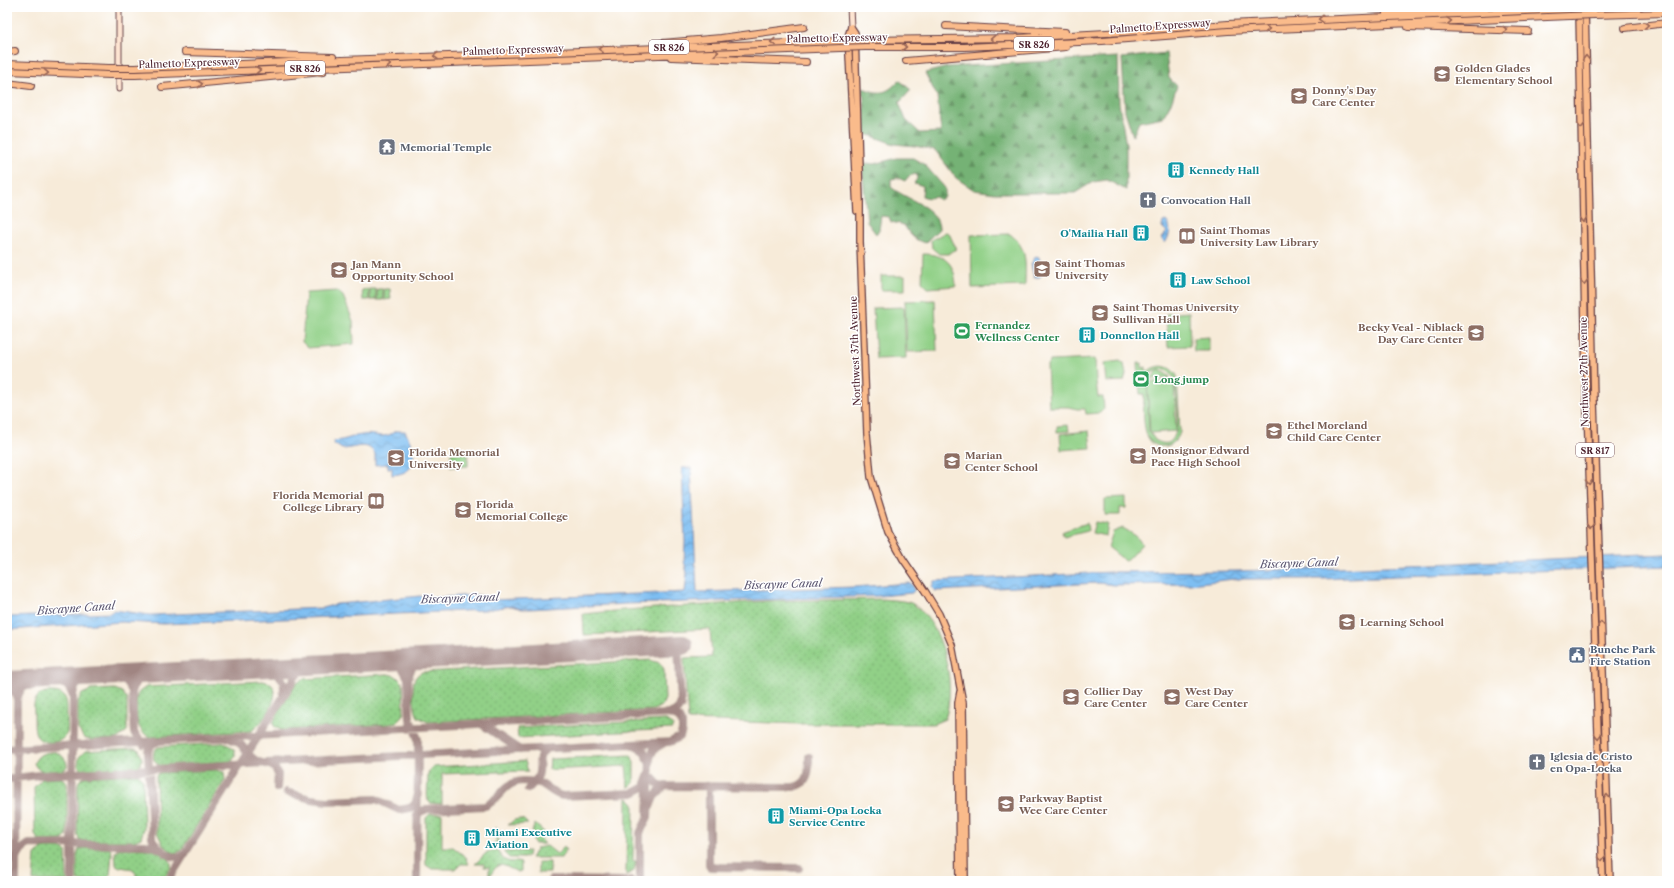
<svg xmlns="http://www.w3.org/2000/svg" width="1674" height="888" font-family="'Libre Caslon Text',serif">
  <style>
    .grass { fill: url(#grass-dots); stroke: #6e7859 }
    .forest { fill: url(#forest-firs); stroke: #5f6850 }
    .pitch { fill: #91d087; stroke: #6e7859; fill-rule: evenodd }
    .water { fill: url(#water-waves); stroke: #646e8e }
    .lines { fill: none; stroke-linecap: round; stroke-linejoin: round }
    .taxiway { stroke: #a08582; stroke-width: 8 }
    .runway { stroke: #a08582; stroke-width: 20 }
    .secondary-casing { stroke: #643e45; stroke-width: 7 }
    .primary-casing { stroke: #643e45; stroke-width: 8 }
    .motorway-casing { stroke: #643e45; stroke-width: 8 }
    .secondary { stroke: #fde4d1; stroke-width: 5 }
    .primary { stroke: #fabb8b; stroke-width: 5.5 }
    .motorway { stroke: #fabb8b; stroke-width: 6 }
    .motorway-bridge-casing { stroke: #643e45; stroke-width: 8; stroke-linecap: butt }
    .motorway-bridge { stroke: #fabb8b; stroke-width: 6 }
    .oneway { stroke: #996556 }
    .labels { text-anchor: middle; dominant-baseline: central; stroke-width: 3; stroke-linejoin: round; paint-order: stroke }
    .shield { fill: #fff; stroke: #80626b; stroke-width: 1 }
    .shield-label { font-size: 9px; font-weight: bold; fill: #4a1f2b }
    .street-label { font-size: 10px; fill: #4a1f2b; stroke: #fff }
    .education-label { font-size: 10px; font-weight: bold; fill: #785e54; stroke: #fff; text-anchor: start }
    .worship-label { font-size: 10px; font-weight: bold; fill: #5b616d; stroke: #fff; text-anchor: start }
    .culture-label { font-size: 10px; font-weight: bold; fill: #0d838f; stroke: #fff; text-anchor: start }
    .leisure-label { font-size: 10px; font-weight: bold; fill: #27864d; stroke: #fff; text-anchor: start }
    .service-label { font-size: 10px; font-weight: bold; fill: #4e5e75; stroke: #fff; text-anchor: start }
    .water-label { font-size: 11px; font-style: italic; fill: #5c5771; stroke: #fff }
  </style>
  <defs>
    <pattern id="grass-dots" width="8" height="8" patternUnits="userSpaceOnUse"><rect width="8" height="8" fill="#91d087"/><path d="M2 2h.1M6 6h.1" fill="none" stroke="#7fb275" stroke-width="1.8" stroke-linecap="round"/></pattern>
    <pattern id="forest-firs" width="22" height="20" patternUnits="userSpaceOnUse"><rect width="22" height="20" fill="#74b274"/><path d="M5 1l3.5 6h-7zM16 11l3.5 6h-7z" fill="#61905f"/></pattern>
    <pattern id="water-waves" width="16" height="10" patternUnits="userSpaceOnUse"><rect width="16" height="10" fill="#7dbef2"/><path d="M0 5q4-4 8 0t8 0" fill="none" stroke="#689ac4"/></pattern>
  </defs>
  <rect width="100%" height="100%" fill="#fff"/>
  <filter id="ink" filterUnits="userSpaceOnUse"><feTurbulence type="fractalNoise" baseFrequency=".025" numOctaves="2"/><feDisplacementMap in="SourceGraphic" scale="8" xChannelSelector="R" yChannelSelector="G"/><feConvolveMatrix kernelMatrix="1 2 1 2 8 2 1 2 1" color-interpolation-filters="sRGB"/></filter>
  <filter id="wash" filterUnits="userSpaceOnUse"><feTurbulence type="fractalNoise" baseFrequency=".012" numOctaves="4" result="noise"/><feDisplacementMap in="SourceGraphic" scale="16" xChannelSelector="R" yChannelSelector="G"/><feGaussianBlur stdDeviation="0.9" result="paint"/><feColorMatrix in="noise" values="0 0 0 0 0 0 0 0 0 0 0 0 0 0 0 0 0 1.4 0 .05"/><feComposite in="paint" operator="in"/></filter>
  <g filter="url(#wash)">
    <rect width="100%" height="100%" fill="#f7ebd9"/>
    <path class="grass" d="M882 599C889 600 907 600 913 604 944 625 957 685 945 719L933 724H799L688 720 684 658 712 657 710 629 584 635 583 614 624 610 768 601Z
      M650 660 660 663 664 669 665 699 662 706 653 710 428 722 418 717C414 711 412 689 414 681 415 677 418 674 422 672Z
      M388 674 396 676 403 683 404 713 397 722 390 724 281 730 274 726 273 723 276 717 296 684 303 679Z
      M262 681C291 684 263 725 251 731L151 737C135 733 135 710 137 696L139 692 146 687Z
      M115 689 122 692 127 699V731L117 739 90 740 84 738 78 729V701L82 694 91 690Z
      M46 692C64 691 68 696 67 714 67 720 68 727 67 733 64 738 61 741 55 742 33 744 34 731 34 714 34 709 33 703 36 699 38 695 42 693 46 692Z
      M666 720 673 725 672 729 518 738 517 728Z
      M223 743C230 745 236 749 235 756L231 761 160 766 154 760C153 754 153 749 159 747Z
      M134 748 139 750 142 759 141 764 137 767 82 770 78 765 79 757 85 751Z
      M56 752C62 755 67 759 67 766L64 770C53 773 38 775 34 763 38 753 46 752 56 752Z
      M631 755 634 762V783L628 788 626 766 549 770 550 759Z
      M525 761 528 771 442 774V804L430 803 427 799 428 773 433 767Z
      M216 770 224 772 225 780 181 851 174 853 163 845 157 832 156 775 159 773Z
      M138 774 143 780 144 828 141 838 134 841H84L79 839 77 833 78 784 79 781 84 777Z
      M61 778 66 781 67 785V836L62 840 39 841 35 835 34 787 42 779Z
      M627 798 632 801 634 804 633 861H636L634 871 626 875Z
      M430 814H442V847H453L467 858 466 860 469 864H461L456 869H432L426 865V818Z
      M519 819 524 820 528 824 508 825 514 820Z
      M535 824 544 832 538 837 544 844H535C530 839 532 829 535 824Z
      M496 827 499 831 498 846 494 847 492 846 497 840 491 833Z
      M547 846 557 854 564 847 566 849 561 858H531L537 848Z
      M47 848H60L66 851 67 881H33L35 855 42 849Z
      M83 848H108L110 849 112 853 110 875 108 876V881H77V855L79 849Z
      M120 848 149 849 158 851 169 859 171 863V867L162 881H136V874L133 869 120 867 116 865 115 852Z
      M497 850C501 853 500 858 505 860 510 863 516 861 521 863V871L518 872C501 865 499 859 489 878V867H484V864H475L487 852Z
      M529 851 528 856 524 858H509L503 852Z
      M538 862H550V873H538Z"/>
    <path class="forest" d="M1166 53 1169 78 1177 86 1171 103 1163 117 1139 122 1133 136 1125 111 1122 58Z
      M1118 57 1119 103 1126 145V190L1107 180 1093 182 1075 193H995L974 190 956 178 935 150 915 146 894 144 866 134 863 88C880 95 887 94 899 80L911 90 899 103 906 120 920 133 941 132 937 96 925 73 948 67Z
      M896 158H913L925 165 945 188V197L939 200 936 197 928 198 922 196 923 186 914 183 917 179 916 174 909 176 905 181 898 178 891 179V187C905 199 939 207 939 229L925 243C914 240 910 235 904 225L891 222 889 217 881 216 879 230 876 234 867 222 862 164 866 163 875 164Z"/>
    <path class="pitch" d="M946 232 949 233 956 249 948 254H939L932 248 931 240Z
      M1010 234C1029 249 1025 264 1025 286L972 288 971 235Z
      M923 254C946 254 955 264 956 286L928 288 922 282Z
      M881 276H905V290H881Z
      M369 289V300H363L362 290Z
      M370 289H376V300H370Z
      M377 289H383V300H377Z
      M384 289H390L391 299 384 300Z
      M337 291 343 296 353 321 354 344 308 348 302 342 306 293Z
      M935 300 937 351 907 352 905 301Z
      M904 307 906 358 876 359 873 308Z
      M1189 312 1190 346 1168 347 1166 314Z
      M1209 337V351H1194L1193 338Z
      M1095 359 1096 381 1098 397H1103L1104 408 1100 413 1086 414 1085 409H1077L1068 407H1049L1047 365 1050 361Z
      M1120 361 1124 364 1126 374 1124 381 1106 382 1104 363Z
      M1138 363H1142V368L1146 367V373C1156 363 1170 364 1177 376L1180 432C1178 439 1173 445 1166 446 1139 450 1144 410 1144 394H1140ZM1158 369C1167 369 1173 373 1175 383 1176 397 1186 458 1155 440L1149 431 1147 381 1150 374Z
      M1160 370 1169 376 1170 378 1151 379 1157 371Z
      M1174 381 1176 431 1150 433 1147 382Z
      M1068 425 1069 431 1057 432V426Z
      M1089 431 1091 448 1061 450 1060 434Z
      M451 453H468V466L451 467Z
      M1126 498V508H1120V515H1105V499Z
      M1095 522 1108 524 1106 536 1092 533Z
      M1087 523 1088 531 1064 537 1062 532 1064 531Z
      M1123 528 1136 536 1142 544 1127 560H1124L1108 547 1113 532Z"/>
    <path class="water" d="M1166 221C1172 227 1170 236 1165 243L1161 238 1167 232 1162 227 1163 222Z
      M1036 256 1039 257 1043 274 1040 277 1034 278 1031 264Z
      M395 431H405C415 450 422 473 392 475V468H388V464L375 465V454C367 440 354 449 342 449L334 444V441C347 440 352 436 362 435 373 432 385 441 395 431Z
      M682 468H691L697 592 854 587 910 583 913 585 914 591 912 593 879 596 626 604 529 609H522L511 606 485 610 332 617 165 624 122 622 7 630V617L110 613 114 610 150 615 322 608 337 604 420 596 429 598 477 595 484 596 491 600 685 592 687 573 684 561 685 542Z
      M1667 554V566L1323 579H1234L1190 584 1114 585 1099 583 935 591 932 588 934 581 1111 572 1235 571 1337 568Z"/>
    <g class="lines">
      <path class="taxiway" d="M678 645 681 706
        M391 660 402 667 408 678
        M263 667C277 669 287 679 283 694
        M110 675C121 676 128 681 132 692
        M55 678C64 681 69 686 73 696
        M7 684 13 690 17 699
        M481 724 520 750
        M231 739C246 744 243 752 254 759 260 764 268 763 274 767L278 774 277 788
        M157 742 152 744 148 751 152 837C155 848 174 863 185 854
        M143 744 134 733 132 692 135 683 140 676 146 673
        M633 745 644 751 649 762
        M7 749 669 714 678 710 681 702
        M649 774 658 784 665 786 794 787C810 784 809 770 809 757
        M7 779 39 775 670 742 680 737 682 731V724L679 718 669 714
        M707 786 709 789V864L710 867 799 868
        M528 789C532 785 536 781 538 776 542 766 535 757 546 749
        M286 792 311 799 327 801 376 799 399 810 410 808 415 804 417 798
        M650 807 654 797 665 786
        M417 816 420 812 427 809 485 806C501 799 503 782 523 781 528 781 534 781 539 783 548 786 553 795 563 796L633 793 644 787 649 774
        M17 857 22 849 29 844 145 845 153 846 162 850
        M551 880 631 881
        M16 881 17 699 22 687 32 679
        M72 881 73 696C74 684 81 679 93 676
        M168 881 296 676 305 666 317 664
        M417 881 418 739 410 719 408 678 412 667 416 663 425 658
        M640 881V833L648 817 650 758 654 749 664 743"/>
      <path class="runway" d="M7 681 683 645"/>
    </g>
  </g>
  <g filter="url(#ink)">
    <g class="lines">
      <g class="secondary-casing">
        <path id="secondary" d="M119 7V89
          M850 7 851 27"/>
      </g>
      <g class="primary-casing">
        <path id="primary" d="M1585 7 1594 401 1610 881
          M1579 11 1586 379 1603 881
          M851 27 855 33 860 202V242L867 433 871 477 888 532 903 559 925 591 939 614 952 645 963 703 965 881
          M851 27 848 36 857 211
          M960 692 958 703 960 881"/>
      </g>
      <g class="motorway-casing">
        <path id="motorway" d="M1594 8 1626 7
          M1386 13 1462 7
          M1594 15 1667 13
          M946 26 1065 32
          M1408 27 1528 31
          M1625 28 1667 23
          M864 40 1015 38 1125 32 1228 24 1570 9
          M662 43 721 38 804 27
          M865 47H964L1102 41 1228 31 1570 16
          M7 52 15 51
          M185 52 333 57
          M671 57 806 62
          M906 61 1066 47
          M7 64 109 68
          M134 68 840 41
          M7 71 110 75
          M135 75 840 48
          M7 83 31 86
          M162 87 323 72"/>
      </g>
      <use href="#secondary" class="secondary"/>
      <use href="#primary" class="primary"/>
      <use href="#motorway" class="motorway"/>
      <g class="motorway-bridge-casing">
        <path id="motorway-bridge" d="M1570 9 1594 8
          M1570 16 1594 15
          M840 41 864 40
          M840 48 865 47
          M109 68H134
          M110 75H135"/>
      </g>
      <use href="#motorway-bridge" class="motorway-bridge"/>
    </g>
    <defs><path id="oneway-chevron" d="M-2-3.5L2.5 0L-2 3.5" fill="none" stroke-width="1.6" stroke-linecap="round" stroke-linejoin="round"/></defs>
    <g class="oneway">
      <use href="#oneway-chevron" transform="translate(1321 19) rotate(177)"/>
      <use href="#oneway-chevron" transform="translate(1449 21) rotate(-2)"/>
      <use href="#oneway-chevron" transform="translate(1646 25) rotate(-6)"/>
      <use href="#oneway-chevron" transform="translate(1267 29) rotate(-3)"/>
      <use href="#oneway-chevron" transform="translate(1505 30) rotate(2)"/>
      <use href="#oneway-chevron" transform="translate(993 39) rotate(178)"/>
      <use href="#oneway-chevron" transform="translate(773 42) rotate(178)"/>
      <use href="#oneway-chevron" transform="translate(904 47)"/>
      <use href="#oneway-chevron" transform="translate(601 49) rotate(178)"/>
      <use href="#oneway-chevron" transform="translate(716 52) rotate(-3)"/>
      <use href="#oneway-chevron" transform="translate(436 56) rotate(178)"/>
      <use href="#oneway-chevron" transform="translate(1586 58) rotate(-91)"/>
      <use href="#oneway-chevron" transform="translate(388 65) rotate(-2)"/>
      <use href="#oneway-chevron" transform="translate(258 70) rotate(-2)"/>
      <use href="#oneway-chevron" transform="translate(46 73) rotate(3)"/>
      <use href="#oneway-chevron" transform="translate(200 84) rotate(-6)"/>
      <use href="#oneway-chevron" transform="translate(1581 126) rotate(89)"/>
      <use href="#oneway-chevron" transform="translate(1583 220) rotate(89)"/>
      <use href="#oneway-chevron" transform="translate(1584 282) rotate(89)"/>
      <use href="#oneway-chevron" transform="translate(1589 482) rotate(88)"/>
      <use href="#oneway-chevron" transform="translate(1591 527) rotate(88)"/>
      <use href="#oneway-chevron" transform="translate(1601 624) rotate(-92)"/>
      <use href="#oneway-chevron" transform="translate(1598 736) rotate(88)"/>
      <use href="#oneway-chevron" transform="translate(1607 797) rotate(-92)"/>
      <use href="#oneway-chevron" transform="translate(1602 859) rotate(88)"/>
    </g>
  </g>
  <defs>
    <g id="school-square" transform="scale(0.9)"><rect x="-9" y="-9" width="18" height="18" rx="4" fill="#8d6e63" stroke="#fff"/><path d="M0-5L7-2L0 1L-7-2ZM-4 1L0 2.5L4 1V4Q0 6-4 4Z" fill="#fff"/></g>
    <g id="temple-square" transform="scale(0.9)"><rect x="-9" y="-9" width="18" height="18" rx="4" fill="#6b7280" stroke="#fff"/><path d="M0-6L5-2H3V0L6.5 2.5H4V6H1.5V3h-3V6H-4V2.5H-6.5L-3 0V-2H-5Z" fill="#fff"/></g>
    <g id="building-square" transform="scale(0.9)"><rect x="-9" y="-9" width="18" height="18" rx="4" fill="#0f9aa8" stroke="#fff"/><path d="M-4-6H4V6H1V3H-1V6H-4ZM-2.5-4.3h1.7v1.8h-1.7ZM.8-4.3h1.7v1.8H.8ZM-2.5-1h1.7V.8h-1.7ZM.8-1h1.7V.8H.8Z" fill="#fff"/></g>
    <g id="church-square" transform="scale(0.9)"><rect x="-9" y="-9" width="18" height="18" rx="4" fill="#6b7280" stroke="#fff"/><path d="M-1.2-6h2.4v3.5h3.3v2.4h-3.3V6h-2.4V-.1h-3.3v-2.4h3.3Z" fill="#fff"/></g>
    <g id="library-square" transform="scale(0.9)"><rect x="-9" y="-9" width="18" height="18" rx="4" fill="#8d6e63" stroke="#fff"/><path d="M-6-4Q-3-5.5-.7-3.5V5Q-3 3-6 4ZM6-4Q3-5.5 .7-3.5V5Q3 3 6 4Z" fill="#fff"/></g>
    <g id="university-square" transform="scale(0.9)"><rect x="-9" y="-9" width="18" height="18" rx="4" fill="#8d6e63" stroke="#fff"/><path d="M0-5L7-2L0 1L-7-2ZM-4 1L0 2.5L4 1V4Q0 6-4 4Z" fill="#fff"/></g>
    <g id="stadium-square" transform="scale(0.9)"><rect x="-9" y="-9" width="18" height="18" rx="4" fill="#2e9e5b" stroke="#fff"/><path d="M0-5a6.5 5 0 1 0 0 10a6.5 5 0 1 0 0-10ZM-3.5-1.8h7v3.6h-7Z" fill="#fff"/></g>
    <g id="civic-square" transform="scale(0.9)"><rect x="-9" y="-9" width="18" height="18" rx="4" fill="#5c6f8a" stroke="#fff"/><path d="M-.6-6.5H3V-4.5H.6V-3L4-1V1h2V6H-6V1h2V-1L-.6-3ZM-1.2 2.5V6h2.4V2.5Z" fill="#fff"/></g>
  </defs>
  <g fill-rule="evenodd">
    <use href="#school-square" x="1442" y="74"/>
    <use href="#school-square" x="1299" y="96"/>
    <use href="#temple-square" x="387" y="147"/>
    <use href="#building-square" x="1176" y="170"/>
    <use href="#church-square" x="1148" y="200"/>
    <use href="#building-square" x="1141" y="233"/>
    <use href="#library-square" x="1187" y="236"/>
    <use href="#university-square" x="1042" y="269"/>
    <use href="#school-square" x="339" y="270"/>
    <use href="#building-square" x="1178" y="280"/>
    <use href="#school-square" x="1100" y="313"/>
    <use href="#stadium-square" x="962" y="331"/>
    <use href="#school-square" x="1476" y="333"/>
    <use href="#building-square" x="1087" y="335"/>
    <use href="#stadium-square" x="1141" y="379"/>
    <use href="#school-square" x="1274" y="431"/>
    <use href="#school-square" x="1138" y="456"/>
    <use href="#university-square" x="396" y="458"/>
    <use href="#school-square" x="952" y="461"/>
    <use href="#library-square" x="376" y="501"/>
    <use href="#school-square" x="463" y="510"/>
    <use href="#school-square" x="1347" y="622"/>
    <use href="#civic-square" x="1577" y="655"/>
    <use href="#school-square" x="1071" y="697"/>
    <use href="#school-square" x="1172" y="697"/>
    <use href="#church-square" x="1537" y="762"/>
    <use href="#school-square" x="1006" y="804"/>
    <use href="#building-square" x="776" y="816"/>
    <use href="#building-square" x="472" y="838"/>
  </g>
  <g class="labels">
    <g class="shield">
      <rect x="1014" y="37" width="40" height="14" rx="3"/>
      <rect x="649" y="40" width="40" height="14" rx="3"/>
      <rect x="285" y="61" width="40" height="14" rx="3"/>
      <rect x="1576" y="443" width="38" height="14" rx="3"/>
    </g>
    <g class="shield-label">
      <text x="1034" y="44">SR 826</text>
      <text x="669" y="47">SR 826</text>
      <text x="305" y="68">SR 826</text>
      <text x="1595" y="450">SR 817</text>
    </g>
    <g class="street-label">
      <text transform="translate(1160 26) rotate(-4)">Palmetto Expressway</text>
      <text transform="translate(837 38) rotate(-1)">Palmetto Expressway</text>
      <text transform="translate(513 50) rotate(-2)">Palmetto Expressway</text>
      <text transform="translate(189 63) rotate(-2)">Palmetto Expressway</text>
      <text transform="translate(855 351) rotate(-92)">Northwest 37th Avenue</text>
      <text transform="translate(1584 372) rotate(-91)">Northwest 27th Avenue</text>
    </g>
    <g class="education-label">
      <text x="1455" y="68">Golden Glades<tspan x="1455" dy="12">Elementary School</tspan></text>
      <text x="1312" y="90">Donny's Day<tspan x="1312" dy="12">Care Center</tspan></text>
      <text x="1200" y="230">Saint Thomas<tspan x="1200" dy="12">University Law Library</tspan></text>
      <text x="1055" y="263">Saint Thomas<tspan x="1055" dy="12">University</tspan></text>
      <text x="352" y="264">Jan Mann<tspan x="352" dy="12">Opportunity School</tspan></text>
      <text x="1113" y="307">Saint Thomas University<tspan x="1113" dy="12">Sullivan Hall</tspan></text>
      <text x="1463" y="327" text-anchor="end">Becky Veal - Niblack<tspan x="1463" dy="12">Day Care Center</tspan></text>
      <text x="1287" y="425">Ethel Moreland<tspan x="1287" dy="12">Child Care Center</tspan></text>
      <text x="1151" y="450">Monsignor Edward<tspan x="1151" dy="12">Pace High School</tspan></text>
      <text x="409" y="452">Florida Memorial<tspan x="409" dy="12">University</tspan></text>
      <text x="965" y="455">Marian<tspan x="965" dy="12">Center School</tspan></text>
      <text x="363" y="495" text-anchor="end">Florida Memorial<tspan x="363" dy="12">College Library</tspan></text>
      <text x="476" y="504">Florida<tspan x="476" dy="12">Memorial College</tspan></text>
      <text x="1360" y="622">Learning School</text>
      <text x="1084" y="691">Collier Day<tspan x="1084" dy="12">Care Center</tspan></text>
      <text x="1185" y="691">West Day<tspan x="1185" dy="12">Care Center</tspan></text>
      <text x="1019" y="798">Parkway Baptist<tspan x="1019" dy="12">Wee Care Center</tspan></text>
    </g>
    <g class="worship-label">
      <text x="400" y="147">Memorial Temple</text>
      <text x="1161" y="200">Convocation Hall</text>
      <text x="1550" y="756">Iglesia de Cristo<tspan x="1550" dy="12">en Opa-Locka</tspan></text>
    </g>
    <g class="culture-label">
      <text x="1189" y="170">Kennedy Hall</text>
      <text x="1128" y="233" text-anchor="end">O'Mailia Hall</text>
      <text x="1191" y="280">Law School</text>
      <text x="1100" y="335">Donnellon Hall</text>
      <text x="789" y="810">Miami-Opa Locka<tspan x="789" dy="12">Service Centre</tspan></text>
      <text x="485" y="832">Miami Executive<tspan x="485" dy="12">Aviation</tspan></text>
    </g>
    <g class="leisure-label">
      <text x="975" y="325">Fernandez<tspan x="975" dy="12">Wellness Center</tspan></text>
      <text x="1154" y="379">Long jump</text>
    </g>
    <g class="service-label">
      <text x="1590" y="649">Bunche Park<tspan x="1590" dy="12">Fire Station</tspan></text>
    </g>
    <g class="water-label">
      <text transform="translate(1299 563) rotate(-2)">Biscayne Canal</text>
      <text transform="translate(783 584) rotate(-2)">Biscayne Canal</text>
      <text transform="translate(460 598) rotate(-2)">Biscayne Canal</text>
      <text transform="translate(76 608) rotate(-4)">Biscayne Canal</text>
    </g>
  </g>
  <rect width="1674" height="888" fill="none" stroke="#fff" stroke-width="24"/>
</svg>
